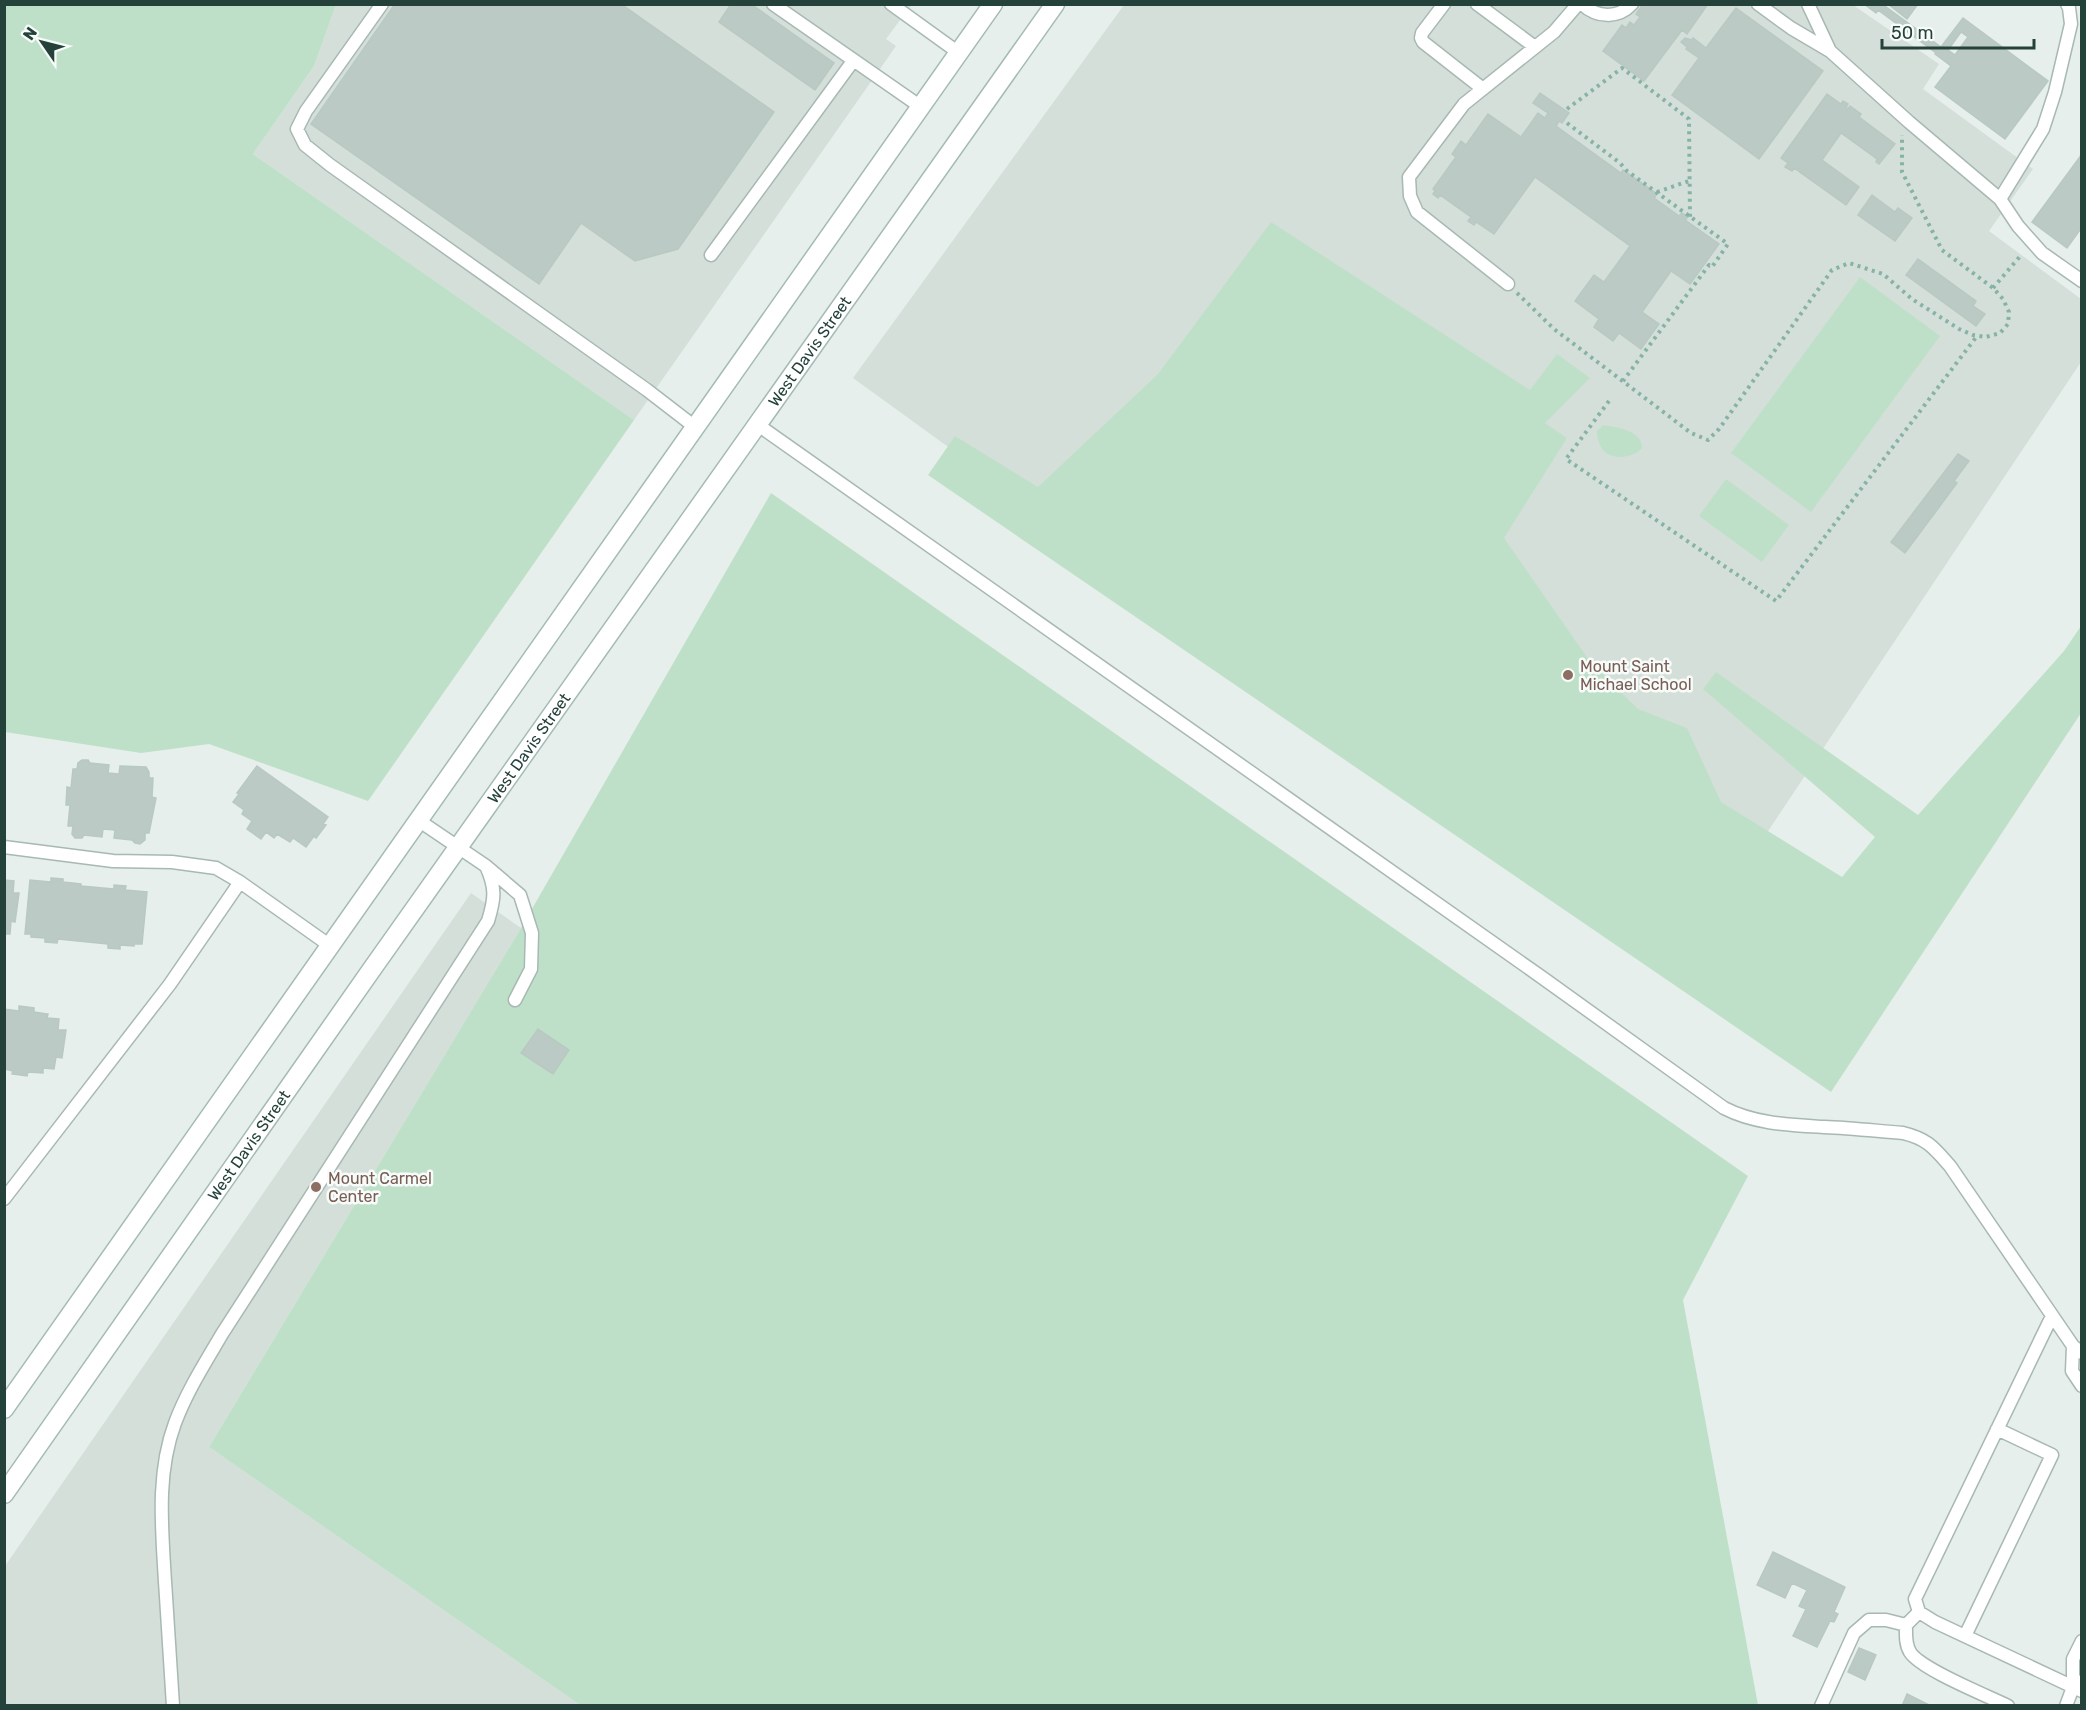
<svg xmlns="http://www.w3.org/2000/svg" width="2086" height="1710" font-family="Rubik,sans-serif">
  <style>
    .built { fill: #d4dfda }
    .green { fill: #bfe0c8 }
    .building { fill: #bbcac4; stroke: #b8c9c2; stroke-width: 1.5; fill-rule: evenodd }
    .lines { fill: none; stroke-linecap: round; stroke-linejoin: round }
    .lane-casing { stroke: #a8b8b2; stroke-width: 15 }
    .secondary-casing { stroke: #a4bbb3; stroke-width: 21 }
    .path { stroke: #86b3a5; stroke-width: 4; stroke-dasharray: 3 4.5; stroke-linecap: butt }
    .lane { stroke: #fff; stroke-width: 12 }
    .secondary { stroke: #fff; stroke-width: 18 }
    .education-dot { fill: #8d6e63; stroke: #f7fbf9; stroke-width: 2 }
    .labels { text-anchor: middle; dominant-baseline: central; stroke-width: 5; stroke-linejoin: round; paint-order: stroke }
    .street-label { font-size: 16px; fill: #24423a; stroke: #f7fbf9 }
    .education-label { font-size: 16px; fill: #785e54; stroke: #f7fbf9; text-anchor: start }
  </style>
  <rect width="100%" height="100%" fill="#e6efeb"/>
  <path class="built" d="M336 5H911L886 39 896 46 634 420 253 154 314 66Z
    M1124 5H1853L1939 64 1923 89 2033 169 1989 231 2081 299V362L1674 972 853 378Z
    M471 893 521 928 209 1447 580 1705 5 1706V1566Z"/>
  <path class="green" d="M4 5H336L314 66 253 154 634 420 368 801 209 744 141 753 5 732Z
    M1271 222 1530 390 1557 354 1590 378 1545 423 1567 438 1504 538 1591 663 1638 709 1687 728 1721 802 1842 877 1875 837 1703 689 1716 672 1918 815 2064 651 2081 626V713L1831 1092 928 475 955 436 1038 487 1158 374Z
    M1860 277 1940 336 1811 512 1731 453Z
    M1603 425C1616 427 1642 430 1642 448 1634 458 1612 461 1603 450 1599 445 1597 437 1597 431Z
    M1726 479 1789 525 1762 562 1699 516Z
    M771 493 1748 1176 1683 1300 1758 1705H580L209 1447 521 928Z"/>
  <path class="building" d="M395 4H621L774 112 678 249 635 261 581 223 539 284 311 124Z
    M731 4H751L834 63 815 90 719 22Z
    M1643 4H1708L1687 34 1682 30 1644 81 1603 51 1622 25 1626 28 1630 22 1634 25 1640 17 1636 14Z
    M1864 4H1882L1941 47 1963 18 2048 81 2005 139 1935 87 1951 66 1935 54 1936 53 1878 10 1876 13ZM1961 32 1968 37 1955 55 1948 50Z
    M1888 4H1918L1907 19Z
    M1736 8 1823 71 1759 159 1672 95 1699 58 1686 49 1687 47 1681 42 1685 38 1692 40 1693 38 1706 48Z
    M1540 93 1569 113 1562 123 1559 121 1556 126 1621 173 1623 170 1657 194 1654 198 1679 216 1682 213 1688 217 1685 220 1719 244 1690 284 1671 271 1642 312 1659 324 1641 349 1619 333 1613 341 1594 327 1599 319 1575 301 1594 275 1604 282 1630 246 1535 177 1494 234 1476 222 1474 225 1468 221 1471 217 1440 195 1438 198 1433 194 1435 191 1433 189 1456 157 1452 154 1461 141 1466 145 1488 114 1521 137 1538 113 1545 118 1548 113 1533 103Z
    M1827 94 1841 104 1843 101 1848 104 1846 107 1848 109 1850 106 1861 114 1859 117 1895 144 1879 164 1876 162 1877 159 1841 133 1822 160 1859 187 1846 205 1794 168 1792 171 1785 167 1788 163 1781 158Z
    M2082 154V227L2067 248 2032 222Z
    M1872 195 1895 212 1898 208 1912 218 1895 241 1858 215Z
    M1918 259 1976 301 1973 306 1985 314 1976 326 1906 275Z
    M1958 454 1969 461 1954 481 1957 483 1905 553 1891 542Z
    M82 760H88L90 763 109 765 108 773 119 774 120 766 146 767 149 772V778H153L152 797 156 798 149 833H145V840L140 844 135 843 132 840 114 838 115 830 103 829 102 837 84 835 82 838H75L72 834 73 826H68L70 805H66L67 787 71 788 73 769H77L78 763Z
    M257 766 328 817 323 824 326 825 316 838 314 836 306 847 293 838 290 842 277 834 274 838 266 832 261 839 247 829 252 821 242 814 244 810 233 802 239 794 237 793Z
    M51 878 63 879V882L81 884V886L114 889V885L126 886 125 890 147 892 142 944H134V946L120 945V949L108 948V944L58 939 57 943 45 942V938L31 937V934H25L30 880 51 882Z
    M4 880 14 881 13 893H19L15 922 11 921 10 934H4Z
    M19 1006 34 1008V1012L48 1014 47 1018 59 1019 58 1030H66L62 1058 56 1057 54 1069 43 1068V1073L28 1072 27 1076 12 1074 13 1071 4 1069V1009L19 1011Z
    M538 1029 569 1050 553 1074 521 1053Z
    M1773 1552 1845 1587 1834 1612 1838 1614 1834 1622 1830 1621 1817 1647 1793 1636 1806 1609 1799 1606 1807 1590 1792 1583 1785 1598 1757 1585Z
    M1859 1648 1876 1655 1865 1680 1848 1672Z
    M1907 1694 1931 1706H1902Z"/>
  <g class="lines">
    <g class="lane-casing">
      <path id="lane" d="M382 4 306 111 297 129 305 145 330 165 647 390 695 427
        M773 4 921 107
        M891 4 959 53
        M1444 4 1422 33 1421 38 1423 42 1483 89
        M1477 4 1535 47
        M1582 4C1597 18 1618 19 1632 4
        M1758 4 1791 28 1830 51
        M1808 4 1830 51 1909 122 2000 199 2018 226 2042 253 2082 281
        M2000 199 2043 129 2055 92 2071 24 2069 8 2067 4
        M711 255 853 61
        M1508 284 1417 212 1410 196 1409 177 1464 104 1554 32 1578 4
        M758 425 1540 976 1724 1108C1755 1124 1790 1125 1824 1127 1850 1128 1877 1131 1903 1133 1928 1139 1934 1148 1950 1166L2073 1346 2082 1353
        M418 820 486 866 520 895 532 933 531 969 515 1000
        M4 847 113 861 172 862 216 868 240 882 329 945
        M4 1199 170 984 240 882
        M2052 1316 1915 1599 1919 1612 1935 1622 2082 1691
        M2073 1346 2072 1371 2082 1386
        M1906 1625C1906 1634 1905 1644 1910 1652 1920 1669 1988 1696 2008 1706
        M1965 1636 2052 1455 1997 1429
        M2082 1641 2073 1659V1687L2082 1681
        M173 1706C170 1664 168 1623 165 1582 162 1529 156 1474 175 1423 187 1391 205 1363 222 1334L488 921C495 898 496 888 486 866
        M1821 1706 1854 1633 1869 1620H1886L1906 1625 1919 1612
        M2066 1706 2073 1687"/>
    </g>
    <g class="secondary-casing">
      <g id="secondary">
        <path d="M4 1409 993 4"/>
        <path id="s1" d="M4 1494 372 969 1055 4"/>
      </g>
    </g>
    <path class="path" d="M1567 109 1622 68 1689 119 1690 217
      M1567 123 1620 163 1627 171 1728 244 1712 267 1709 265 1623 381
      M1657 192 1689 181
      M1993 288 2022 254
      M1517 293 1554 329 1691 433 1708 440 1719 429 1832 270 1849 263 1883 274 1912 299 1959 329 1973 335 1986 337 2000 333 2008 324 2009 312 2003 299 1993 288 1942 250 1902 172V135
      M1609 401 1566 459 1776 601 1977 336"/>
    <use href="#lane" class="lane"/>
    <use href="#secondary" class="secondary"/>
  </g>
  <g class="education-dot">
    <circle cx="1568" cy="675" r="6"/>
    <circle cx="316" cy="1187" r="6"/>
  </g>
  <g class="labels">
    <g class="street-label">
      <text stroke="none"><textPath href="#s1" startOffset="1398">West Davis Street</textPath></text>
      <text stroke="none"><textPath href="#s1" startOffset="912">West Davis Street</textPath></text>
      <text stroke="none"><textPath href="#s1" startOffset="426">West Davis Street</textPath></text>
    </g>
    <g class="education-label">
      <text x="1580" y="666">Mount Saint<tspan x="1580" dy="18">Michael School</tspan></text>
      <text x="328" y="1178">Mount Carmel<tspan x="328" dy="18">Center</tspan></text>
    </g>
  </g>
  <rect width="2086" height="1710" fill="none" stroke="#24423a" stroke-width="12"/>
  <g transform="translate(42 42) rotate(305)" stroke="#f7fbf9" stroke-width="4.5" paint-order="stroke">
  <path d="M0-4.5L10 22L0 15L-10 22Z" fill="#24423a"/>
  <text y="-9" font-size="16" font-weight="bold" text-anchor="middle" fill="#24423a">N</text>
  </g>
  <path d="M1882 39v9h152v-9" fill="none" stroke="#24423a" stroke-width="3"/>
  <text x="1891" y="39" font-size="18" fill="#24423a" stroke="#f7fbf9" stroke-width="4.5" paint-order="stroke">50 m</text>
</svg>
